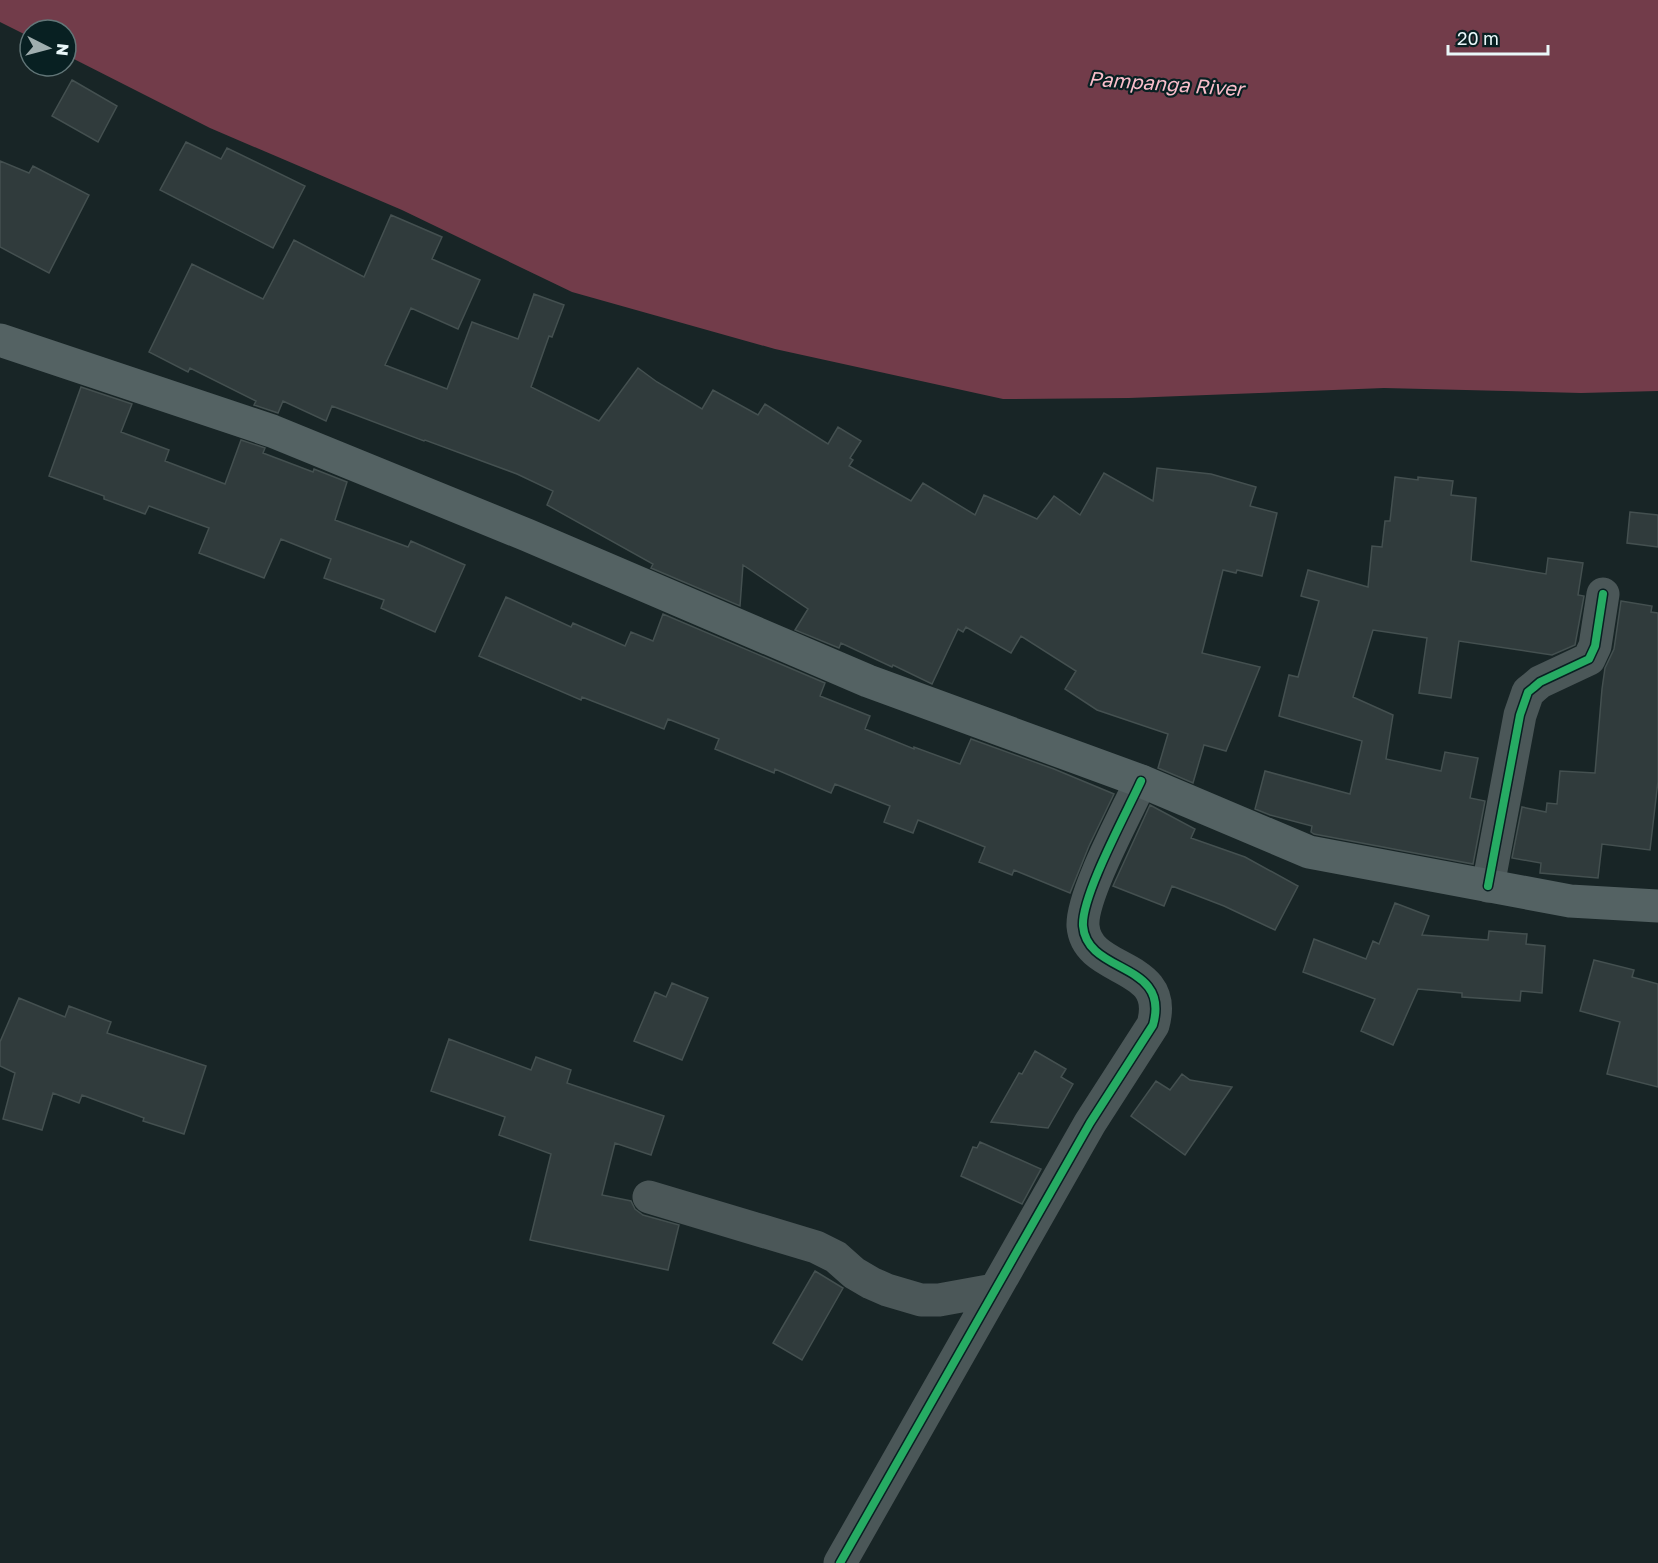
<svg xmlns="http://www.w3.org/2000/svg" width="1658" height="1563" font-family="'Golos Text',sans-serif">
  <style>
    .water { fill: #723c4a }
    .building { fill: #303b3c; stroke: #445050; stroke-width: 1.5 }
    .lines { fill: none; stroke-linecap: round; stroke-linejoin: round }
    .minor { stroke: #4b5758; stroke-width: 33 }
    .secondary { stroke: #546263; stroke-width: 33 }
    .cycleway-casing { stroke: #082022; stroke-width: 11 }
    .cycleway { stroke: #26ab63; stroke-width: 8 }
    .labels { text-anchor: middle; dominant-baseline: central; stroke-width: 4.5; stroke-linejoin: round; paint-order: stroke }
    .water-label { font-size: 20px; font-style: italic; fill: #fabecb; stroke: #082022 }
  </style>
  <rect width="100%" height="100%" fill="#182526"/>
  <path class="water" d="M0 0H1658V391L1581 393 1384 388 1129 398 1003 399 775 349 572 292 402 210 210 128 66 55V30H30V37L0 22Z"/>
  <path class="building" d="M72 80 117 106 98 142 52 116Z
    M186 142 221 159 227 148 305 186 273 248 160 190Z
    M0 161 29 173 33 166 89 195 49 273 0 247Z
    M391 215 442 237 432 259 480 280 458 329 411 308 385 365 447 389 472 322 518 339 534 294 564 305 552 337 549 336 531 387 599 421 638 368 657 382 702 409 713 390 758 415 765 404 828 444 838 427 861 441 850 458 853 460 849 466 911 501 923 483 975 515 984 495 1037 519 1054 496 1080 515 1104 473 1153 501 1157 468 1211 474 1256 487 1250 506 1277 513 1262 576 1237 570 1236 573 1223 570 1202 653 1260 667 1226 751 1204 745 1193 783 1158 768 1168 734 1097 710 1065 689 1076 671 1021 636 1011 653 966 627 963 632 958 629 932 684 893 665 892 667 841 643 839 648 795 630 808 609 743 565 740 606 651 568 653 564 547 505 553 491 517 474 425 440 424 441 332 406 326 421 283 401 278 413 254 405 256 401 190 368 188 372 149 352 192 264 263 299 294 240 364 277Z
    M81 387 132 404 121 432 169 450 165 461 225 484 241 440 265 448 263 453 313 472 314 469 347 482 335 520 408 547 411 541 465 565 435 632 381 608 384 600 324 578 331 559 281 539 264 578 199 553 209 528 149 506 145 514 104 499V496L49 476Z
    M1395 477 1418 480V477L1453 481 1451 495 1476 498 1471 561 1546 574 1548 558 1583 563 1578 595 1584 596 1575 645 1552 655 1459 641 1451 698 1419 693 1427 638 1373 630 1353 697 1393 715 1386 759 1441 771 1445 752 1478 758 1470 798 1485 801 1473 864 1314 834 1311 832 1312 826 1270 815 1255 809 1265 771 1350 794 1362 741 1279 716 1289 675 1298 677 1319 601 1301 596 1308 570 1368 587 1372 546 1382 547 1385 521H1390Z
    M1630 512 1658 515V547L1627 543Z
    M506 597 571 627 573 623 625 646 631 632 653 641 663 614 825 683 820 696 870 716 865 729 914 749V747L960 764 971 739 1054 769 1114 794 1089 846 1070 893 1014 870 1012 875 979 862 985 847 918 820 913 833 884 822 890 806 835 784 831 793 775 769 774 773 715 749 719 739 668 719 664 729 582 697 581 700 479 656Z
    M1621 601 1652 606 1651 612 1658 613V781L1650 850 1602 844 1598 878 1540 873 1541 863 1512 858 1522 807 1546 812 1547 803 1557 804 1560 771 1595 773 1602 689 1605 668 1614 649Z
    M1150 805 1195 829 1191 838 1245 857 1298 886 1275 930 1224 906 1172 886 1164 906 1113 886Z
    M1395 903 1429 916 1422 935 1488 940 1489 931 1527 934 1526 944 1545 946 1542 993 1521 991 1520 1001 1462 997V993L1418 989 1393 1045 1361 1031 1375 999 1303 972 1314 939 1366 959 1373 941 1379 944Z
    M1594 960 1634 970 1632 977 1658 984V1087L1607 1074 1620 1022 1580 1011Z
    M672 983 708 998 682 1060 634 1041 655 992 666 997Z
    M19 998 65 1017 69 1006 111 1022 107 1033 206 1066 184 1134 143 1121 144 1118 82 1095 79 1103 53 1093 42 1130 3 1119 15 1073 0 1066V1042Z
    M449 1039 531 1070 536 1057 571 1070 567 1083 664 1116 651 1155 615 1143 602 1195 631 1201 635 1209 643 1215 679 1225 668 1270 530 1240 551 1154 499 1135 505 1117 431 1091Z
    M1035 1051 1066 1069 1061 1077 1073 1084 1048 1128 991 1122 1019 1073 1022 1074Z
    M1182 1074 1190 1080 1232 1087 1185 1155 1131 1116 1156 1081 1170 1090Z
    M980 1142 1041 1169 1022 1204 961 1176 973 1147 977 1148Z
    M815 1271 843 1288 802 1360 773 1343Z"/>
  <g class="lines">
    <path class="minor" d="M1488 886 1520 715 1528 692 1533 688 1540 682 1589 659 1595 646 1603 594
      M649 1197 816 1247 836 1257 854 1273 871 1283 887 1290 921 1300H939L994 1290
      M840 1563 1090 1123 1153 1025C1171 961 1087 975 1083 926 1081 896 1127 812 1141 781"/>
    <path class="secondary" d="M0 340 272 431 527 535 868 681 1141 781 1309 852 1570 901 1658 906"/>
    <g class="cycleway-casing">
      <path id="cycleway" d="M1488 886 1520 715 1528 692 1533 688 1540 682 1589 659 1595 646 1603 594
        M840 1563 1090 1123 1153 1025C1171 961 1087 975 1083 926 1081 896 1127 812 1141 781"/>
    </g>
    <use href="#cycleway" class="cycleway"/>
  </g>
  <g class="labels">
    <g class="water-label">
      <text transform="translate(1166 83) rotate(4)">Pampanga River</text>
    </g>
  </g>
  <g transform="translate(48 48) rotate(96)"><circle r="28" fill="#082022" stroke="#627678" stroke-width="1.5"/>
  <path d="M0-4.5L10 22L0 15L-10 22Z" fill="#a0aeaf"/>
  <text y="-9" font-size="16" font-weight="bold" text-anchor="middle" fill="#e9f7f9">N</text>
  </g>
  <path d="M1448 45v9h100v-9" fill="none" stroke="#e9f7f9" stroke-width="3"/>
  <text x="1457" y="45" font-size="18" fill="#e9f7f9" stroke="#082022" stroke-width="4.5" paint-order="stroke">20 m</text>
</svg>
